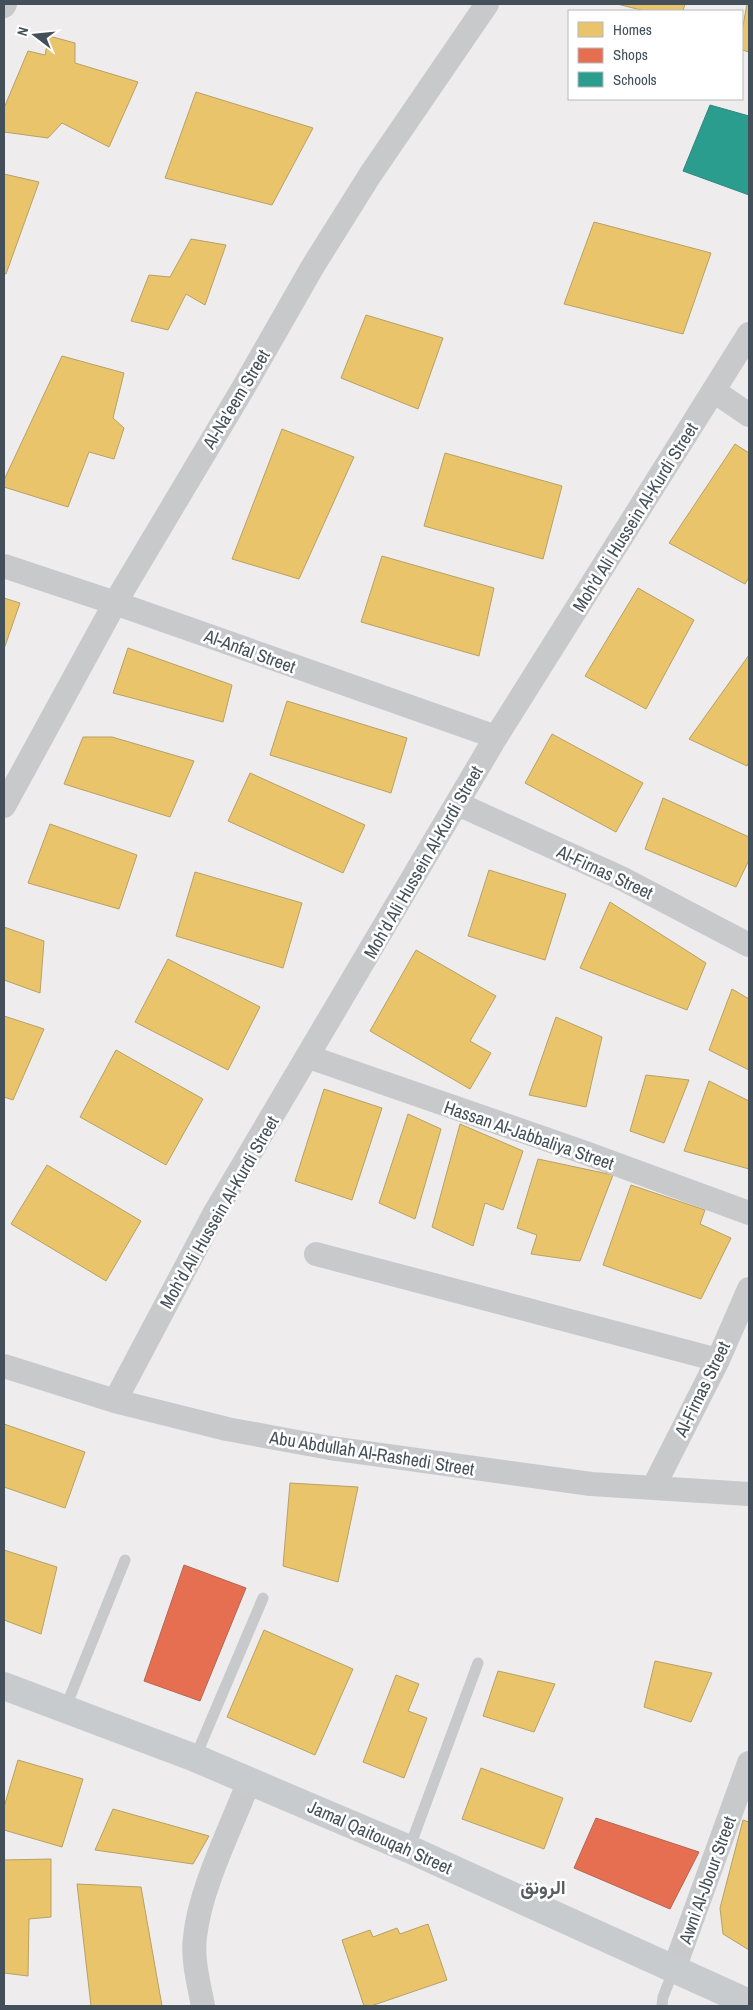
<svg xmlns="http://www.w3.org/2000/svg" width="753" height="2010" font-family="'Archivo Narrow',Vazirmatn,sans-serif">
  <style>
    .homes { fill: #e9c46a; stroke: #b8a165 }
    .shops { fill: #e76f51; stroke: #b66653 }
    .schools { fill: #2a9d8f; stroke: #32867f }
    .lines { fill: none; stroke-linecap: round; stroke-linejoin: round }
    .lane { stroke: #c7c9cb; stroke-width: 11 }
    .street { stroke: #c7c9cb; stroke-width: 24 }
    .secondary { stroke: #c8cbce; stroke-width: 28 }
    .labels { text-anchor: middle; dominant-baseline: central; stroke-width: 5; stroke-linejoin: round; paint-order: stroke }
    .street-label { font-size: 18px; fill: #445059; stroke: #fff }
    .neighbourhood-label { font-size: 19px; font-weight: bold; fill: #585d60; stroke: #fff }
  </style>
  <rect width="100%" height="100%" fill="#eeeced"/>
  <path class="homes" d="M617 4H685L683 11H645Z
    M747 4H749V52L742 50V31Z
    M49 36 75 43V63L138 82 109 147 62 123 48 138 4 132V108L28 51 45 55Z
    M196 92 313 128 272 205 165 178Z
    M4 174 39 182 6 274 4 273Z
    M594 222 711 253 683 334 564 304Z
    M191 239 226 245 205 305 186 294 168 330 131 321 149 275 170 277Z
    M366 315 443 338 418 409 341 378Z
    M62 356 124 373 113 418 124 428 114 459 89 452 68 507 4 487V480Z
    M282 429 354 457 299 579 232 559Z
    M735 444 749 453V577L745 584 669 543Z
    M445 453 562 486 543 559 424 526Z
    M382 556 494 588 479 656 361 622Z
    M638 588 694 620 646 709 585 676Z
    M4 598 20 603 4 649Z
    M128 648 232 685 223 722 113 693Z
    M749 655V762L747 766 689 739Z
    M287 701 407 738 391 793 270 755Z
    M552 734 643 783 616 832 525 783Z
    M83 737H112L194 761 170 817 64 784Z
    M250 773 365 825 343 873 228 821Z
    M663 798 749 837V860L736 887 645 849Z
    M50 824 137 855 119 909 28 883Z
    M489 870 566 894 545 960 468 936Z
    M195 872 302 903 283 968 176 936Z
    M610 902 706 963 687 1010 580 968Z
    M4 927 44 941 40 993 4 980Z
    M416 950 496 996 470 1041 491 1053 470 1089 370 1031Z
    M168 959 260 1007 228 1070 135 1022Z
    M732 989 749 999V1070L709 1050Z
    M4 1016 44 1029 13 1100 4 1097Z
    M556 1017 602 1037 586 1107 529 1095Z
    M116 1050 203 1099 166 1165 80 1117Z
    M646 1075 689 1080 664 1143 630 1131Z
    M709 1081 749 1101V1169L684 1151Z
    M324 1089 382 1108 352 1200 295 1181Z
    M408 1114 441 1129 415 1219 379 1203Z
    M460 1124 523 1151 503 1210 485 1203 473 1246 432 1227Z
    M538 1159 613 1175 580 1261 531 1254 537 1235 517 1228Z
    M47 1165 141 1221 106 1281 11 1224Z
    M631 1185 705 1210 700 1224 731 1238 701 1299 603 1265Z
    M4 1424 85 1452 65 1508 4 1487Z
    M290 1483 358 1487 338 1582 283 1566Z
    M4 1550 57 1567 41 1634 4 1620Z
    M264 1630 353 1669 315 1755 227 1717Z
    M655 1661 712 1673 691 1722 644 1707Z
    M498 1671 555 1684 534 1732 483 1716Z
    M396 1675 419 1684 408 1711 427 1718 404 1778 363 1762Z
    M18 1760 83 1779 62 1847 4 1830V1807Z
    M481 1768 563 1798 544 1849 462 1819Z
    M113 1809 209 1836 193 1864 95 1850Z
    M743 1820 749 1822V1950L723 1934 720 1908Z
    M51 1859V1917L29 1919 28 1976 4 1973V1860Z
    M77 1884 141 1887 162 2006H91Z
    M428 1924 447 1980 371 2006H364L342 1940 370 1930 373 1937 397 1928 400 1934Z"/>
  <path class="shops" d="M184 1565 246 1588 200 1701 144 1681Z
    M596 1818 699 1852 670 1909 574 1868Z"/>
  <path class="schools" d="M710 105 749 116V195L683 171Z"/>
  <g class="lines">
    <path class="lane" d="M65 1709 125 1560
      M195 1758 263 1598
      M409 1849 478 1663
      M662 2006 663 1997 674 1969"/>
    <path class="street" d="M4 6 5 4
      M714 391 749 415
      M4 566 115 603 496 737
      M458 804 621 878 749 945
      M4 806 115 603 245 385 313 266 370 175 487 4
      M309 1057 583 1152 749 1213
      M316 1254 718 1360
      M4 1366 115 1401 227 1429 330 1448 591 1484 749 1494
      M115 1401 214 1214 496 737 749 334
      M653 1488 718 1360 749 1289
      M674 1969 749 1763
      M203 2006C199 1984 192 1960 195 1937 200 1888 231 1828 249 1781"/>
    <path class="secondary" d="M4 1686 195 1758 249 1781 409 1849 749 2003"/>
  </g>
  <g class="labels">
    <g class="street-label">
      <text transform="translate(236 399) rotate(-59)">Al-Na'eem Street</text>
      <text transform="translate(635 517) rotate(-58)">Moh'd Ali Hussein Al-Kurdi Street</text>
      <text transform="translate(250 651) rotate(20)">Al-Anfal Street</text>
      <text transform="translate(423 862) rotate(-60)">Moh'd Ali Hussein Al-Kurdi Street</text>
      <text transform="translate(605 872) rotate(25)">Al-Firnas Street</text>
      <text transform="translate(529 1135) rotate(19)">Hassan Al-Jabbaliya Street</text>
      <text transform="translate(219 1212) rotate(-60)">Moh'd Ali Hussein Al-Kurdi Street</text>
      <text transform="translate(702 1389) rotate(-64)">Al-Firnas Street</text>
      <text transform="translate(372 1453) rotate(9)">Abu Abdullah Al-Rashedi Street</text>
      <text transform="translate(380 1837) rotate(24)">Jamal Qaitouqah Street</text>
      <text transform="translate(707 1880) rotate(-70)">Awni Al-Jbour Street</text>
    </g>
    <g class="neighbourhood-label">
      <text x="543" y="1887">الرونق</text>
    </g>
  </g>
  <rect width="753" height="2010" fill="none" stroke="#445059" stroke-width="10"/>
  <rect x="568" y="10" width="175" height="90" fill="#ffffff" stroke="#b4b9bd"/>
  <rect x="578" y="22" width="25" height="15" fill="#e9c46a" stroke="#b4b9bd"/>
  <text x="613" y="35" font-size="15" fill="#445059">Homes</text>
  <rect x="578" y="48" width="25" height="15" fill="#e76f51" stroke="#b4b9bd"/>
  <text x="613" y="60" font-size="15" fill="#445059">Shops</text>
  <rect x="578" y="72" width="25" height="15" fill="#2a9d8f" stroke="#b4b9bd"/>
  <text x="613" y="85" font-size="15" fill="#445059">Schools</text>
  <g transform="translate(35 35) rotate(286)" stroke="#ffffff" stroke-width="4" paint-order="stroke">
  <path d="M0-4L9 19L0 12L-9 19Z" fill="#445059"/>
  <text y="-8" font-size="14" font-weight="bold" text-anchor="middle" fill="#445059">N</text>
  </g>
</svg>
